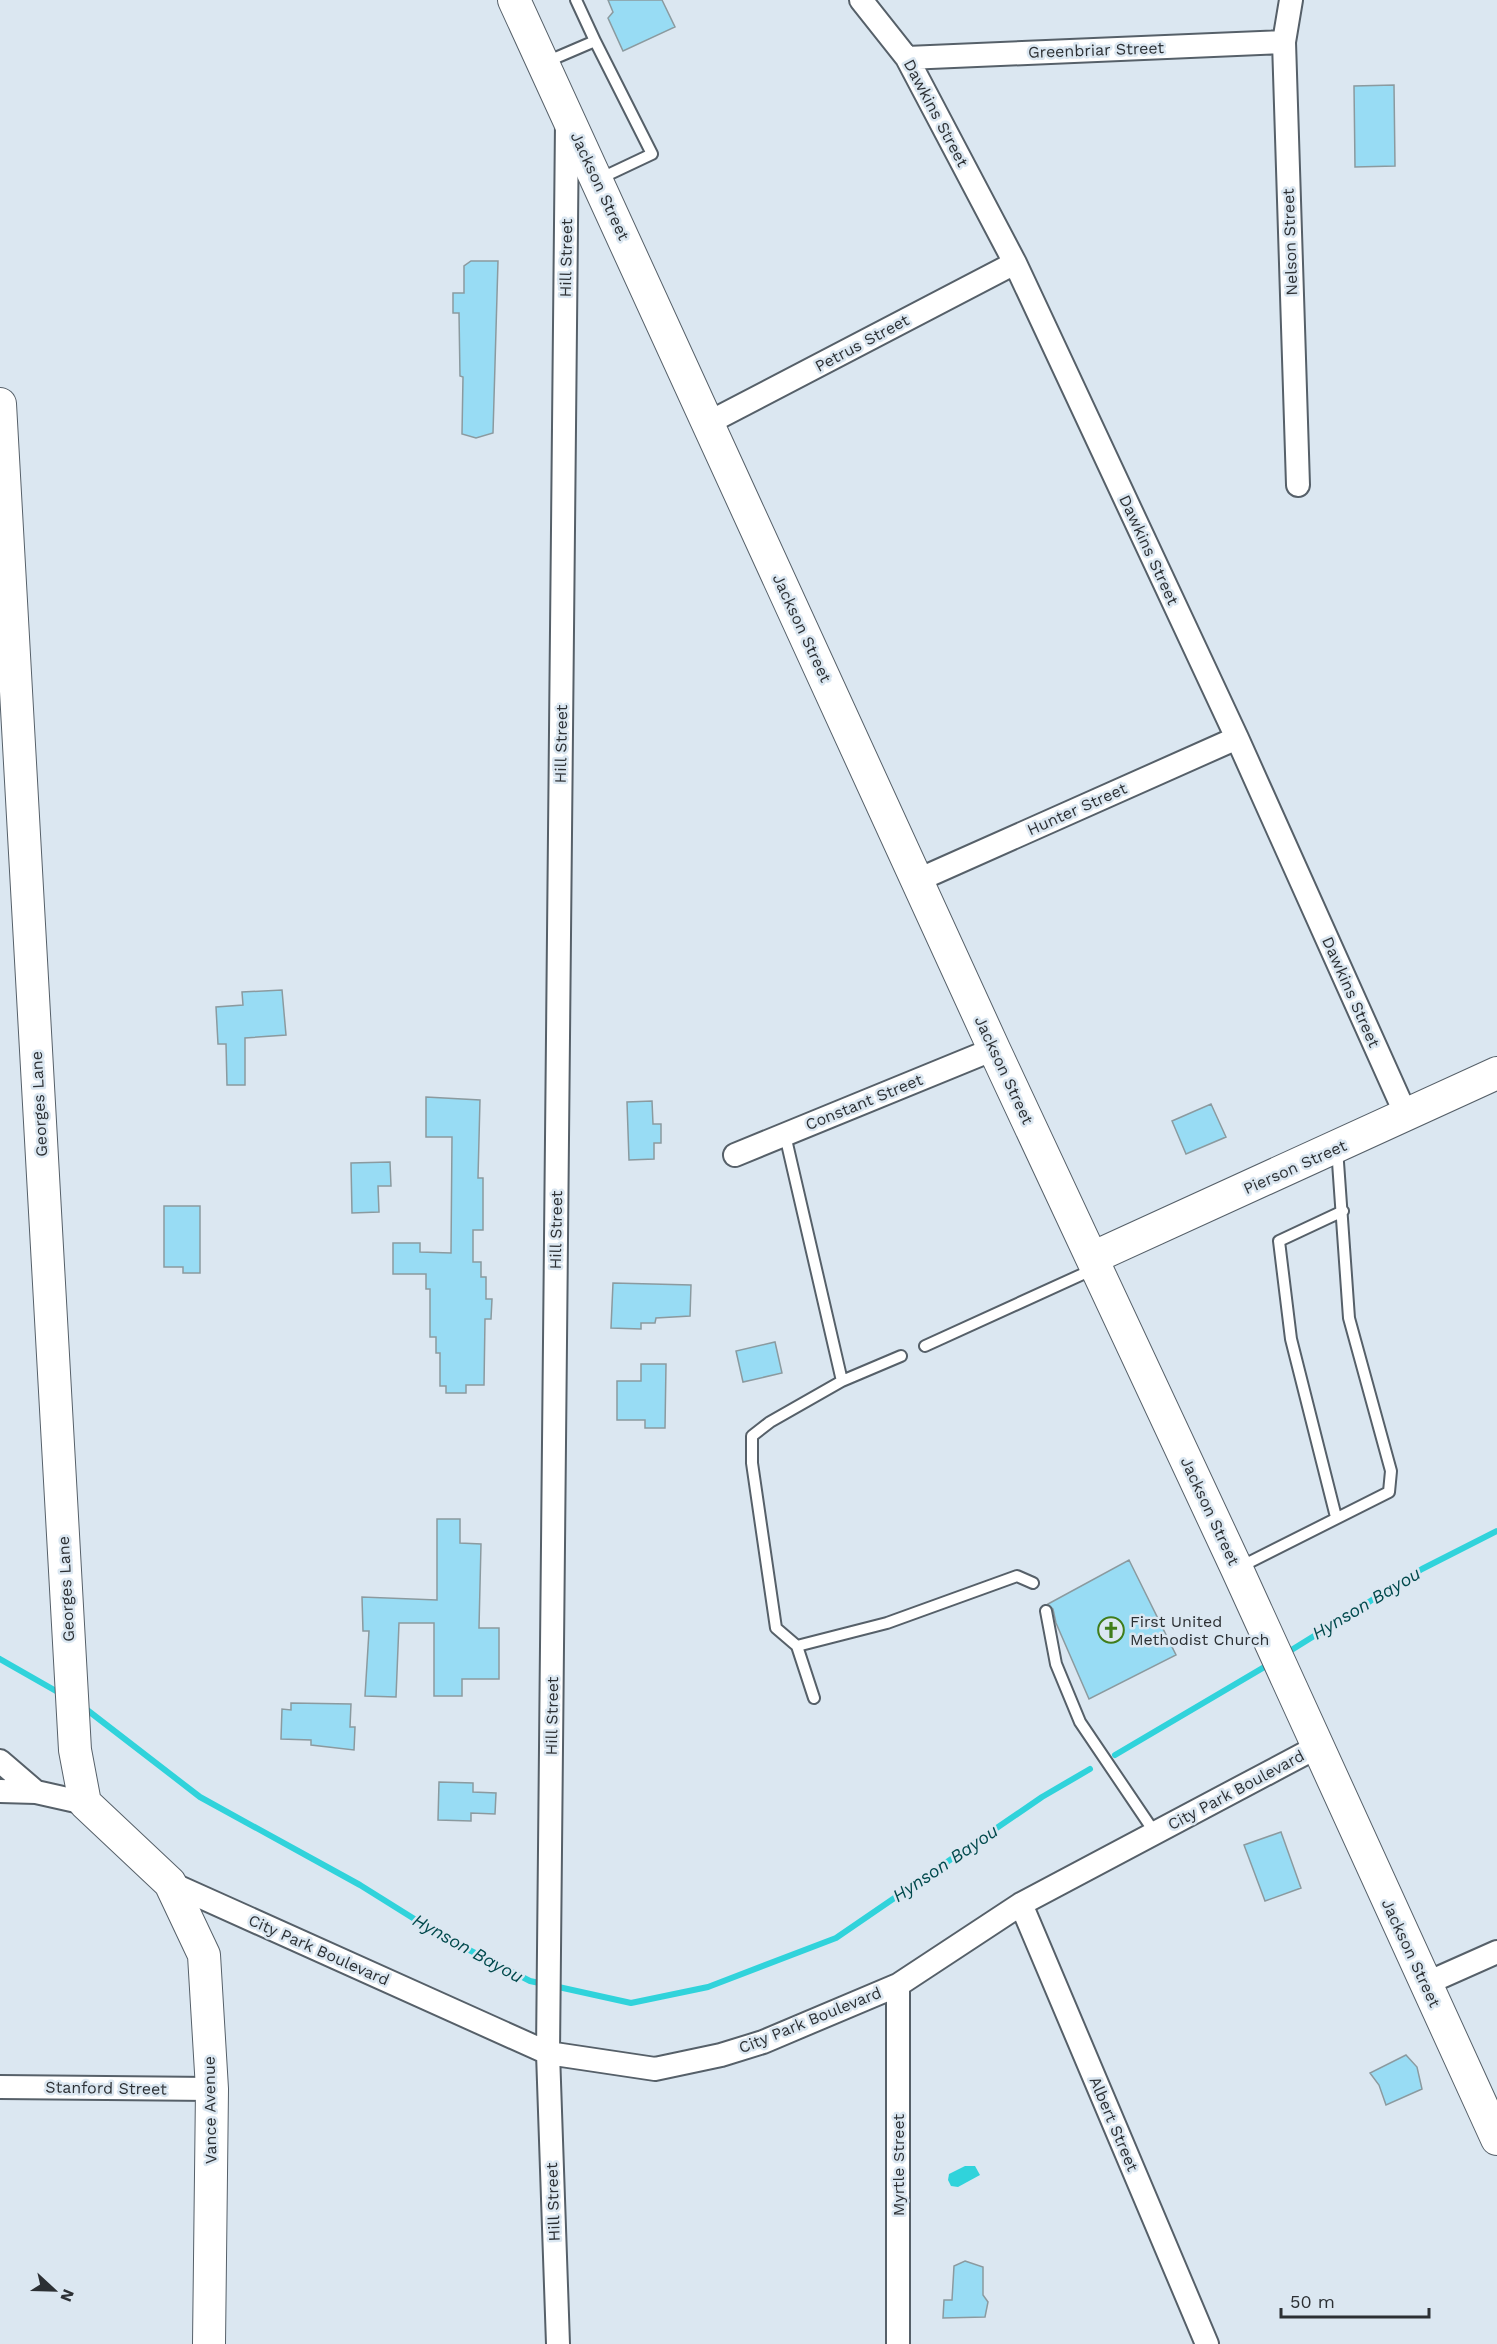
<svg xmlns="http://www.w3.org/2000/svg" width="1497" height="2344" font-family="'Work Sans',sans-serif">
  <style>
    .water { fill: #30d3db }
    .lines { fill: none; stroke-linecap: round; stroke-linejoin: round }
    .stream { stroke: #30d3db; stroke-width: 6 }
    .building { fill: #98dcf4; stroke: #8b9a9f; stroke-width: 1.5 }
    .lane-casing { stroke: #566069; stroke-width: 14 }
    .street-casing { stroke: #566069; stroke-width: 26 }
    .secondary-casing { stroke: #566069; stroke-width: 34 }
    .lane { stroke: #fff; stroke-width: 10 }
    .street { stroke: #fff; stroke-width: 22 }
    .secondary { stroke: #fff; stroke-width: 32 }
    .labels { text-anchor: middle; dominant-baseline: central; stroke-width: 5; stroke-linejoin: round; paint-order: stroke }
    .street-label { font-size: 16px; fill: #2c3034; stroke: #dbe7f1 }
    .poi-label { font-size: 16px; fill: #2c3034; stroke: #dbe7f1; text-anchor: start }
    .water-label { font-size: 18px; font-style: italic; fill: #01494c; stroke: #dbe7f1 }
  </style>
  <rect width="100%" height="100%" fill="#dbe7f1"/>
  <path class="water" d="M965 2166H975L980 2175 958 2187 951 2186 948 2180 949 2174Z"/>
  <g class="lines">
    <path class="stream" d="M1285 1654 1422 1569 1497 1531
      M0 1659 63 1695
      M82 1706 200 1797 360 1885 440 1935 530 1981 544 1984
      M1115 1755 1271 1663
      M554 1986 631 2003 708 1987 836 1938 1042 1797 1090 1769"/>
  </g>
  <path class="building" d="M608 0H662L675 27 623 51 608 18 613 12Z
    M1394 85 1395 166 1355 167 1354 86Z
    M471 261H498L493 433 476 438 462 434 463 377 460 376 459 313H453V293H464V266Z
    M282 990 286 1035 245 1038V1085H227L226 1044H218L216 1007 243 1005 242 992Z
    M426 1097 480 1100 478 1178H483V1230H473V1262H481V1277H486V1299H492L491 1319H485L484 1385H466V1393H446V1386H440V1353H436V1337H430V1289H426V1274H393V1243H420V1252L451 1253 452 1137H426Z
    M652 1101 653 1124H661V1143H654V1159L629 1160 627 1102Z
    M1211 1104 1226 1137 1186 1154 1172 1121Z
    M390 1162 391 1186H378L379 1212 352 1213 351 1163Z
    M164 1206H200V1273H183V1267H164Z
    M613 1283 691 1285 690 1316 656 1318 655 1323H641V1329L611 1328Z
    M775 1342 782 1373 743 1382 736 1351Z
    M641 1364H666L665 1428H645V1420H617V1381H641Z
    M437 1519H460V1543L481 1544 479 1628H499V1679H462V1696H434V1623H399L396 1697 365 1696 369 1631H363L362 1597 437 1600Z
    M1129 1560 1176 1655 1089 1699 1056 1623 1053 1609 1048 1604Z
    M291 1703 351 1704 350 1727H355L354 1750 311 1745V1740L281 1739 282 1709 291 1710Z
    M439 1782 473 1783V1792L496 1793 495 1814 471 1813V1821L438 1820Z
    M1281 1832 1301 1888 1265 1901 1244 1845Z
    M1406 2055 1417 2067 1422 2089 1386 2105 1379 2085 1370 2073Z
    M965 2261 983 2267V2295L988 2302 985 2317 943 2318 944 2300H952L954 2266Z"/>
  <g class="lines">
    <g class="lane-casing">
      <path id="lane" d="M576 0 595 41
        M546 62 595 41 652 154 597 180
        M785 1135 842 1381 770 1422 752 1436V1463L776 1628 797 1646 814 1698
        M925 1346 1094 1269
        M842 1381 901 1356
        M1336 1517 1291 1339 1279 1241 1343 1211
        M1238 1568 1389 1492 1391 1471 1349 1318 1337 1148
        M1046 1611 1056 1664 1080 1722 1155 1833
        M797 1646 887 1623 1017 1576 1033 1583"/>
    </g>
    <g class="street-casing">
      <path id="street" d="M861 0 907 58 1015 263 1237 738 1407 1117
        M1291 0 1284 42 1298 485
        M907 58 1284 42
        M708 423 1015 263
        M918 880 1237 738
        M735 1155 994 1049
        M0 1761 36 1792 85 1803
        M0 1791 36 1792
        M170 1883 548 2053 655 2069 721 2055 763 2042 898 1985 1021 1904 1317 1747
        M1021 1904 1207 2344
        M1425 1984 1497 1952
        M0 2087 212 2089
        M558 2344 548 2053 567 123
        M898 2344V1985"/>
    </g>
    <g class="secondary-casing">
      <path id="secondary" d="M514 0 994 1049 1237 1569 1497 2139
        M0 404 75 1750 85 1803 170 1883 204 1955 212 2089 209 2344
        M1092 1258 1497 1073"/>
    </g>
    <use href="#lane" class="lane"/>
    <use href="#street" class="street"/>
    <use href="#secondary" class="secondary"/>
  </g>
  <defs>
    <g id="church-ring" transform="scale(1.35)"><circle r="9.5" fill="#dbe7f1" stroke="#407d1b" stroke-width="1.5"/><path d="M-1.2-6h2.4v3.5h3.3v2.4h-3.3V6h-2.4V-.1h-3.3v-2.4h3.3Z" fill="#407d1b"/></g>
  </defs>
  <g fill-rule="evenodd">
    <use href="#church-ring" x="1111" y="1630"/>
  </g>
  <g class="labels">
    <g class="street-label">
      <text transform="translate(1096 50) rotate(-2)">Greenbriar Street</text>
      <text transform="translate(936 113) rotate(62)">Dawkins Street</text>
      <text transform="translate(600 186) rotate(65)">Jackson Street</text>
      <text transform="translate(1290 242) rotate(-92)">Nelson Street</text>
      <text transform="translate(566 258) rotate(-89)">Hill Street</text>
      <text transform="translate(862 343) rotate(-28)">Petrus Street</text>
      <text transform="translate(1149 550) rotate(65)">Dawkins Street</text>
      <text transform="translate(802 628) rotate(65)">Jackson Street</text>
      <text transform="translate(561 744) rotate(-89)">Hill Street</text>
      <text transform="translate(1077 809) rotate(-24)">Hunter Street</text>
      <text transform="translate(1351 992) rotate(66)">Dawkins Street</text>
      <text transform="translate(1004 1070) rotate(65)">Jackson Street</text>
      <text transform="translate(864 1102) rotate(-22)">Constant Street</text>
      <text transform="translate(39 1104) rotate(-93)">Georges Lane</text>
      <text transform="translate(1295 1167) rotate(-24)">Pierson Street</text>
      <text transform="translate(556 1230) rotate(-89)">Hill Street</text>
      <text transform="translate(1210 1511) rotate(65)">Jackson Street</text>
      <text transform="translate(66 1589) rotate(-93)">Georges Lane</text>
      <text transform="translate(552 1716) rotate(-89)">Hill Street</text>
      <text transform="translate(1236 1790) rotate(-28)">City Park Boulevard</text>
      <text transform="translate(319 1950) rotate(24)">City Park Boulevard</text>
      <text transform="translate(1411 1953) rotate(65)">Jackson Street</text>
      <text transform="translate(810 2020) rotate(-22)">City Park Boulevard</text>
      <text transform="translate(106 2088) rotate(1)">Stanford Street</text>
      <text transform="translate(210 2110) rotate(-91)">Vance Avenue</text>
      <text transform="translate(1114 2124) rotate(67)">Albert Street</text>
      <text transform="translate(898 2165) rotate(-90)">Myrtle Street</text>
      <text transform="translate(553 2202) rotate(-92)">Hill Street</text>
    </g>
    <g class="poi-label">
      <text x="1130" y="1621">First United<tspan x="1130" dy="18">Methodist Church</tspan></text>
    </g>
    <g class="water-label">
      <text transform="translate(1366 1603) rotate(-31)">Hynson Bayou</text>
      <text transform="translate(945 1863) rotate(-34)">Hynson Bayou</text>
      <text transform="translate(468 1948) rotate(29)">Hynson Bayou</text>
    </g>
  </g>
  <g transform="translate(54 2290) rotate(112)" stroke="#dbe7f1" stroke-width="4.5" paint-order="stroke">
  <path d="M0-4.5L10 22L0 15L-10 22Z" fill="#2c3034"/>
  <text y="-9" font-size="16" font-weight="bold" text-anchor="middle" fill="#2c3034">N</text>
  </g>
  <path d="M1281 2308v9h148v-9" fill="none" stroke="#2c3034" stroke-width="3"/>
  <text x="1290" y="2308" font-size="18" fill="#2c3034" stroke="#dbe7f1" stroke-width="4.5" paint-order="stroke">50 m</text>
</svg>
